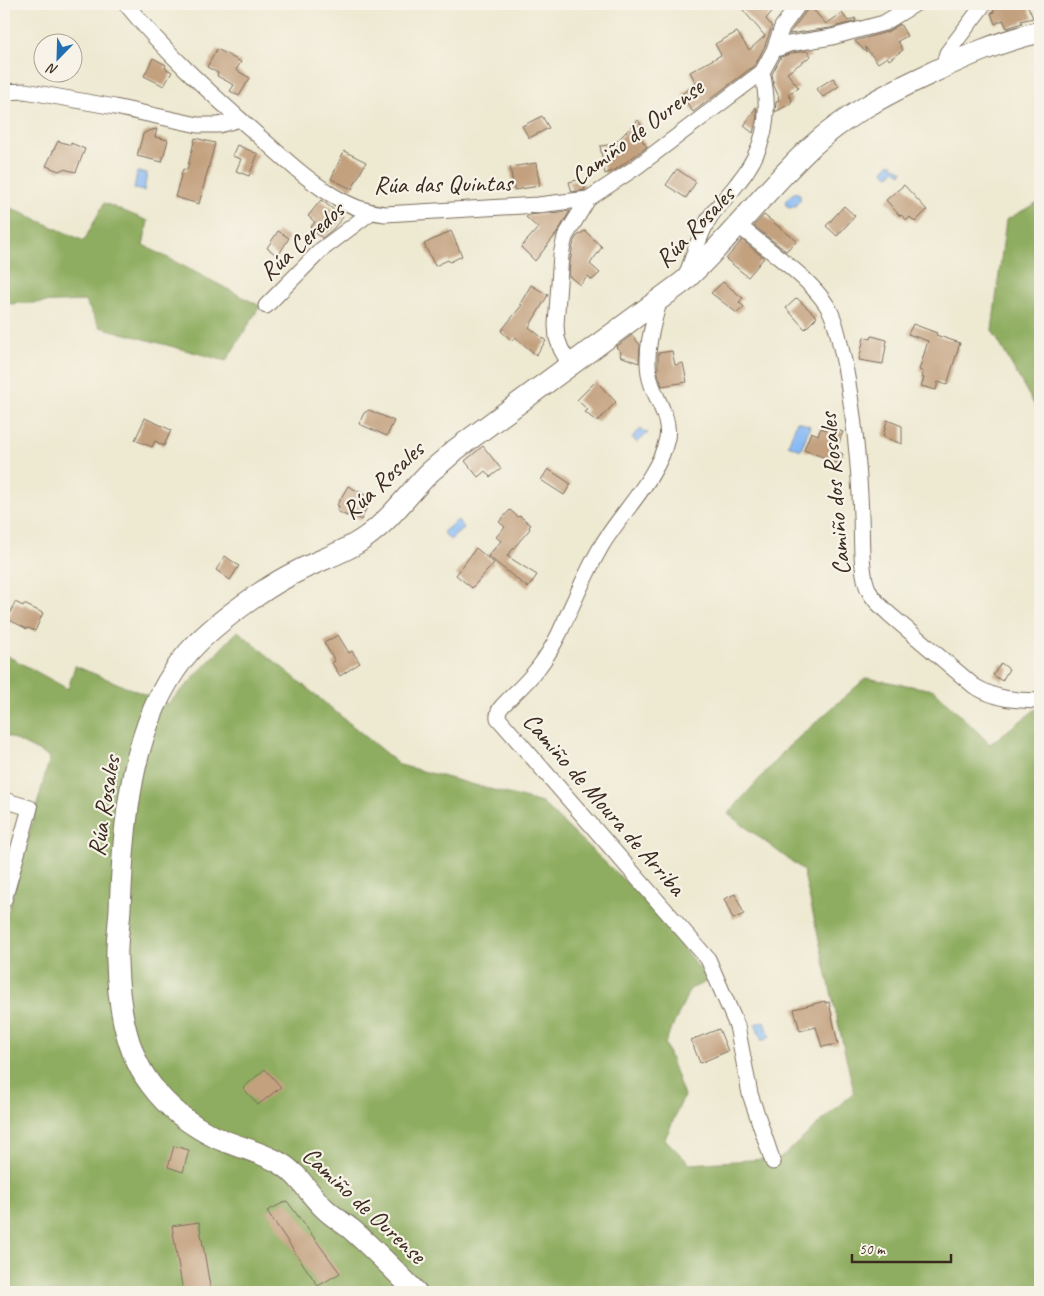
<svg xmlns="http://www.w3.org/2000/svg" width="1044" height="1296" font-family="Caveat,sans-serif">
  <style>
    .forest { fill: #8fad60; stroke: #656c3f }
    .water { fill: #87baf4; stroke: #617289 }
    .building { fill: #c3a07e }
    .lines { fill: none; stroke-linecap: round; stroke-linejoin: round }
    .street-casing { stroke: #7a6d5d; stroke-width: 17 }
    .secondary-casing { stroke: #7a6d5d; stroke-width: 23 }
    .street { stroke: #fff; stroke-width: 15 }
    .secondary { stroke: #fff; stroke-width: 21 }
    .labels { text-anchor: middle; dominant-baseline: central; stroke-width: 4.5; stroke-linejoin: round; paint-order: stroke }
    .street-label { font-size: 25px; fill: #3b2a1e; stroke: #f7f3e8 }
  </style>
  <rect width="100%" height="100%" fill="#f7f3e8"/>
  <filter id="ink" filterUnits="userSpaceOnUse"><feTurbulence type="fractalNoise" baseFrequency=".02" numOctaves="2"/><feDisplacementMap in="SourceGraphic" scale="10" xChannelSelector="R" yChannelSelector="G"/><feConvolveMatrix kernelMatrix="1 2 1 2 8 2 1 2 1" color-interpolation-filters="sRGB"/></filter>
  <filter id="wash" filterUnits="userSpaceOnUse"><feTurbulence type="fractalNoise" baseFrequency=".0096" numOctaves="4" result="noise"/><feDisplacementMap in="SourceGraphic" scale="20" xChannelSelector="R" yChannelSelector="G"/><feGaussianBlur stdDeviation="1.12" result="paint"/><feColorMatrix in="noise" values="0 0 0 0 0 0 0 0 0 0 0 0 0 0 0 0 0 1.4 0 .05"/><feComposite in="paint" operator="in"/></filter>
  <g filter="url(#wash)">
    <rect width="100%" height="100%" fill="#eee9d1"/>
    <path class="forest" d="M1040 201V415L992 330 1006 220Z
      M104 203 148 221 143 245 260 306 226 361 100 327 85 301 4 304V205L84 241Z
      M238 631 400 765 542 803 647 902 709 981 690 989 665 1043 684 1096 665 1139 690 1164 781 1158 854 1092 803 870 728 814 787 748 866 678 934 690 990 744 1040 706V1292H4V927L50 757 4 734V654L68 689 75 666 168 704Z"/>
    <path class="water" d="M890 163 903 171 901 174 895 170 888 176 883 170Z
      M137 172 147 173 144 191 134 189Z
      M795 192 800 194V200L794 207 789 208 785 204 786 200Z
      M797 421 810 426 801 450 788 445Z
      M641 429 645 433 647 432 648 433 637 443 632 437Z
      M458 520 464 528 450 540 443 532Z
      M764 1021 770 1037 762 1041 755 1024Z"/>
    <g id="blocks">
      <path class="building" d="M738 4H778L766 19 772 26 765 46 755 65 693 112 683 97V93L696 83 690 72 721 55 715 44 737 32 749 50 765 36Z
        M808 4 827 25 826 24 842 13 848 21 855 18 856 21 830 28 789 34 807 10Z
        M993 4H1027L1033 18 1021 21 1022 23 1007 28 1003 20 995 24 991 13 994 12Z
        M900 24 907 36 898 41 903 50 889 60 887 57 878 63 865 47 866 52 855 41 887 32Z
        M217 49 241 62 236 70 250 78 239 96 230 91 234 85 217 76 218 73 207 67Z
        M807 51 811 56 787 73 799 88 788 94 792 100 790 104 775 112 776 102 779 100 778 98 779 97 774 86 772 74 781 57 792 53Z
        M153 58 166 65 165 68 172 72 164 86 144 76Z
        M833 78 839 86 823 97 816 89Z
        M756 107 757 117 753 133 744 126Z
        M542 116 549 128 529 138 522 126Z
        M638 120 646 133 640 137 647 147 615 170 605 174 600 146 614 144Z
        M157 129 155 137 168 140 162 162 137 156 143 134 148 131Z
        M195 138 215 143 199 204 175 197 183 169 187 170Z
        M58 141 71 145V143L85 149 76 172 63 169 59 171 46 166Z
        M237 145 258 154 249 176 236 171 241 159 232 156Z
        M344 151 366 162 352 189 331 179Z
        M536 163 540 186 514 190 510 167Z
        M677 169 696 182 686 198 666 185Z
        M582 179 585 190 572 192 569 182Z
        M904 185 927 210 915 222 910 217 907 220 901 215 900 216 886 200Z
        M321 200 343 217 333 229 322 238 310 228 315 222 308 216Z
        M844 206 855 216 837 236 826 226Z
        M570 211 557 233 535 261 521 247 538 228 526 217 529 215Z
        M764 215 797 241 786 251 754 226Z
        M278 231 289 238 278 256 267 248Z
        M451 231 462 256 450 262 448 260 435 266 424 244Z
        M585 231 602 247 590 264 600 273 592 280 588 276 580 285 569 276 570 261 574 241 577 236Z
        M742 240 764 258 748 277 726 259Z
        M723 282 743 298 739 302 744 307 737 313 711 293Z
        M531 285 548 295 529 327 546 341 536 355 515 337 512 341 501 331 522 305 520 304Z
        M797 298 817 317 805 329 786 308Z
        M913 324 937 333 936 335 960 343 947 385 938 382 936 390 921 386 924 378 922 377 923 372 919 370 928 341 908 334Z
        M632 335 640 345 639 363 620 356 621 352 616 347Z
        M872 336 887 340 883 364 859 360 864 337 871 339Z
        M672 351 675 365 683 363 687 382 662 386 658 373V353Z
        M596 381 616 402 597 422 585 412 588 410 577 400Z
        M369 410 394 421 387 436 359 424 364 413Z
        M145 418 171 430 164 446 155 441 152 447 135 440Z
        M887 420 902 426V444L883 437Z
        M828 427 843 432 835 451 843 454 839 463 804 450 811 432 818 435 821 428 827 430Z
        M483 446 501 469 490 477 485 471 478 477 465 461Z
        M548 469 571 484 564 495 541 480Z
        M348 486 371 498 361 520 349 513 347 516 337 511 339 506 337 505Z
        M510 510 518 517 520 516 531 525 529 527 530 529 507 556 537 575 528 588 488 556 501 541 496 537 505 527 499 522Z
        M476 548 494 563 472 588 456 575Z
        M225 556 239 566 230 580 216 570Z
        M15 602 23 606 24 604 43 613 35 631 28 628 27 629 8 619Z
        M338 635 349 653 352 651 360 663 340 676 332 663 335 661 324 643Z
        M1001 663 1009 669 1002 681 993 675Z
        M735 894 744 914 733 919 724 899Z
        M825 1001V1003L829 1002 838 1044 822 1047 816 1027 800 1031 794 1009Z
        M719 1029 728 1051 700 1063 691 1040Z
        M265 1069 281 1087 258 1105 243 1088Z
        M174 1146 189 1150 183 1172 168 1167Z
        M287 1201 340 1273 318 1286 267 1211Z
        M199 1222 211 1292H183L172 1226Z"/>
    </g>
  </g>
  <g filter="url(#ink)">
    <use href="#blocks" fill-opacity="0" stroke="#7a6d5d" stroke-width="1"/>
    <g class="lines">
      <g class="street-casing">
        <path id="street" d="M126 4C163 50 208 91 252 130 278 153 303 177 332 195 349 206 366 212 385 214L538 205 588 199
          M774 50 782 27 799 4
          M943 67 947 53 984 4
          M4 92 25 91 115 107 198 125H219L240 119
          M738 225C765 248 816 281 831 313 838 328 840 345 844 361 854 412 859 464 861 516 862 536 860 574 869 591 873 600 882 607 889 614L974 686C998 700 1013 700 1040 701
          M685 278C694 257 698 236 710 217 718 205 729 195 737 184 765 150 772 115 762 72
          M660 299C653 324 645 348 649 374 652 396 671 415 667 438 660 475 621 513 602 545 585 574 573 604 559 634 545 662 533 676 511 697 505 704 497 708 498 718L708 959 737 1026 750 1094 773 1162
          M266 306 321 250 370 213
          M570 365 561 349 557 338 556 325 561 255 565 237 588 199 635 168 762 72 774 50 789 44 832 37 884 23 915 4
          M4 800 30 808 4 900"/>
      </g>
      <g class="secondary-casing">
        <path id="secondary" d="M416 1292C395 1271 374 1249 351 1229 342 1222 332 1216 324 1208 309 1194 299 1174 280 1163 261 1152 238 1147 217 1138 192 1126 168 1108 151 1085 125 1051 118 1002 117 961 116 944 119 926 120 909 124 825 129 729 183 659 201 636 231 613 256 596 269 587 285 577 300 570 322 559 346 552 366 537 391 519 408 494 430 472 438 465 447 458 455 450L683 282C729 240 766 189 811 147 845 116 886 94 927 75 964 57 1000 41 1040 32"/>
      </g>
      <use href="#street" class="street"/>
      <use href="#secondary" class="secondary"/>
    </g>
  </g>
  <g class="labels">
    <g class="street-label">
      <text transform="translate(637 132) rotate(-37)">Camiño de Ourense</text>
      <text transform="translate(443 184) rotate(-1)">Rúa das Quintas</text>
      <text transform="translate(695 227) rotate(-46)">Rúa Rosales</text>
      <text transform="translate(302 241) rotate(-42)">Rúa Ceredos</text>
      <text transform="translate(383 480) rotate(-43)">Rúa Rosales</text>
      <text transform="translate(835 494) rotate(-95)">Camiño dos Rosales</text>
      <text transform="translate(604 804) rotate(49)">Camiño de Moura de Arriba</text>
      <text transform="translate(104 806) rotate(-81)">Rúa Rosales</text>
      <text transform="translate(364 1205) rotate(43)">Camiño de Ourense</text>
    </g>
  </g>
  <rect width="1044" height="1296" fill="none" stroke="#f7f3e8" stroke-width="20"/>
  <g transform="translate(58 58) rotate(203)"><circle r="24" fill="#f7f3e8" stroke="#aca397"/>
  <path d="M0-4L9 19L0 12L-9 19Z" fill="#1f6fb2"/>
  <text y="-8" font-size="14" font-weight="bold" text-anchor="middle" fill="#3b2a1e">N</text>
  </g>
  <path d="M852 1254v8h99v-8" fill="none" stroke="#3b2a1e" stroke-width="2.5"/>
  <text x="859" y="1254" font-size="15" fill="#3b2a1e" stroke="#f7f3e8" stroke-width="4" paint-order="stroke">50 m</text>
</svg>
